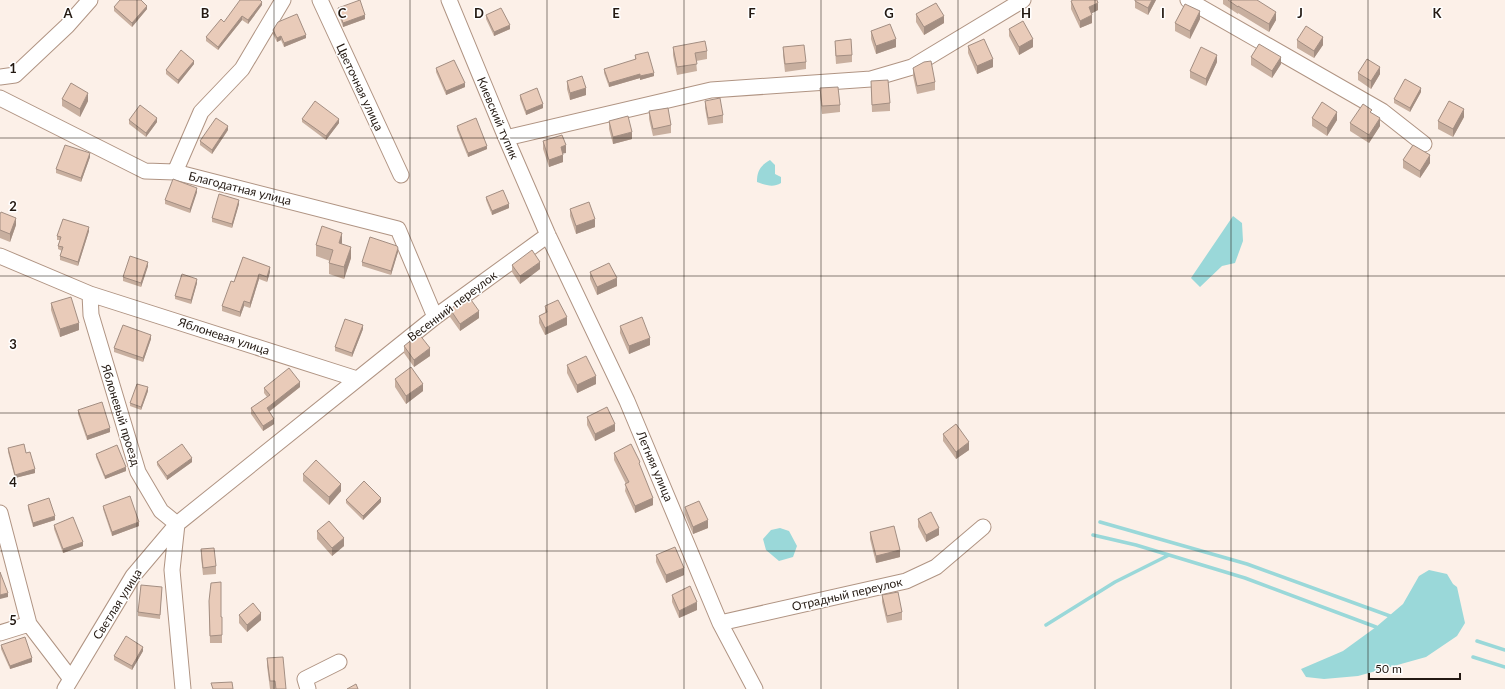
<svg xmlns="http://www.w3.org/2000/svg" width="1505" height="689" font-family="Lato,sans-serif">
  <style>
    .water { fill: #9ad8d9 }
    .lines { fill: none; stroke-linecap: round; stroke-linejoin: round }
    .stream { stroke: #9ad8d9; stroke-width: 3.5 }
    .minor-casing { stroke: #b09483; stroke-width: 17 }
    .minor { stroke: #fff; stroke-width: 15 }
    .wall { fill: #c8af9f }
    .shaded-wall { fill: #a38e82 }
    .building { fill: #e9cbb9; stroke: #a38e82 }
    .grid { fill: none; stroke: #231912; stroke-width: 1; stroke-opacity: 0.55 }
    .labels { text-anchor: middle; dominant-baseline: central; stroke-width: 3; stroke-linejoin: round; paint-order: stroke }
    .street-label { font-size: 12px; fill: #231912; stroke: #fff }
    .grid-label { font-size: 13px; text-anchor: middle; font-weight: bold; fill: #231912; stroke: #fff; stroke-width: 3; stroke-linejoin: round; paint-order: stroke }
  </style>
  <rect width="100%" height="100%" fill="#fcf0e8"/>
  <path class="water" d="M770 160 775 165V174L781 177V183C773 188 765 185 757 182 757 171 760 166 770 160Z
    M1233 216 1242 223 1243 241 1235 263 1222 266 1200 287 1191 278Z
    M780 528 789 531 797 546 793 557 779 561 766 550 763 539 771 530Z
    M1429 570 1447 574 1453 584 1457 587 1465 623 1457 636 1426 657 1358 676 1324 679 1306 677 1301 669 1343 651 1376 627 1403 604 1419 576Z"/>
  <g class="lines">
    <path class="stream" d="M1100 522 1247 564 1390 616
      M1093 535 1136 545 1245 578 1376 627
      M1046 625 1115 582 1169 555
      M1477 641 1505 650
      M1473 657 1505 667"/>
    <g class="minor-casing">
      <path id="minor" d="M320 0 401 175
        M449 0 506 138 548 235 627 401 720 623 755 689
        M1188 0 1382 111 1424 144
        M0 77 15 75 67 26 90 0
        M0 98 145 171 175 172 398 229 435 317
        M506 138 711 90 871 79 912 67 1023 0
        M175 172 201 112 242 69 283 0
        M0 256 90 294 357 379
        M90 294 91 315 138 472 161 511 177 524
        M0 513 29 624 71 679
        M177 524 172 570 183 689
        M720 623 906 581 936 567 983 527
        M0 633 29 624
        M65 689 133 576 177 524 435 317 548 235
        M308 689 305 679 339 662"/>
    </g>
    <use href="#minor" class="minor"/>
  </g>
  <path class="wall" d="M1135 0H1156L1148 15 1135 8Z
    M1223 0H1257L1276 20 1269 32 1238 13V14L1223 4Z
    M1071 1 1098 10 1091 13 1092 23 1080 28 1071 9Z
    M262 5 248 24 242 20 218 50 206 41V37L224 22Z
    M114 7 147 9 132 27 114 11Z
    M338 8 365 19 343 27 338 12Z
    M916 14 944 23 924 35 916 22Z
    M486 15 510 29 494 36 486 19Z
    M1200 19 1190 39 1175 31V23Z
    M1009 29 1033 47 1019 55 1009 36Z
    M273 30 306 38 284 47 281 40 277 42 273 34Z
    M871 31 896 47 876 54 871 39Z
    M1297 40 1323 45 1314 58 1297 48Z
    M835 41 852 55V62L836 64 835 48Z
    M968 46 993 67 977 74 968 53Z
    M673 47 707 51V59L696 61 697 71 677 75 673 55Z
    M783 47 806 62V69L785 72 783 55Z
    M635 55 654 76 640 80V78L609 87 604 73V69L635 60Z
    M1251 57 1281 64 1272 78 1251 65Z
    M1217 62 1206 86 1190 78V71Z
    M194 64 178 84 166 74V70Z
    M436 68 465 87 446 95 436 72Z
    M913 68 935 82V90L917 94 913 76Z
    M1358 73 1380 74 1371 89 1358 80Z
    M567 81 586 95 570 100 567 89Z
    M871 81 890 103V111L872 112Z
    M820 88 840 105V112L822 114 820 96Z
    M1421 92 1410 112 1394 103V99Z
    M520 95 543 108 526 115 520 99Z
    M62 99 88 101 80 117 62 106Z
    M705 101 723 115V123L708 125 705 108Z
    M649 111 671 125V133L653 136 649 119Z
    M1464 117 1453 137 1438 129V121Z
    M1312 118 1337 120 1327 136 1312 126Z
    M302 119 339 123 326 140 302 122Z
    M129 120 157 122 146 137 129 124Z
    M609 121 632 139 613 144 609 129Z
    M1350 123 1380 126 1369 143 1350 131Z
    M457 126 487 149 468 157 457 130Z
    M228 130 212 154 200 145V141Z
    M543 141 566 153H563V162L549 167 543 149Z
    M90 157 81 182 56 173V169Z
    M1403 160 1430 163 1420 178 1403 168Z
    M197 192 190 213 165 204V200Z
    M486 197 509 208 492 215 486 200Z
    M239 204 232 228 212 222V218Z
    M570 209 595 227 576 234 570 216Z
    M0 214 16 225 10 242 0 238Z
    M89 231 78 266 60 260V256L62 251 58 249V246L60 240H57V236Z
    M342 244 351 258 344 279 329 274V263L330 261 316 256V245Z
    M398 252 391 275 362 266V262Z
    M243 257 270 272 267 282 259 279 250 308 244 306 240 317 222 311V306L234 282Z
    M512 265 540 269 520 284 512 272Z
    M148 266 141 287 123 281V277Z
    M590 272 617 286 597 295 590 279Z
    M197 283 191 304 175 299V296Z
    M51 303 79 330 60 337 51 310Z
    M545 306 567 325 545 335 539 323V316L545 313Z
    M450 309 479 318 460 331 450 317Z
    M620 326 650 345 629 354 620 333Z
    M363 329 352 357 335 351V347Z
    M151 339 143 362 114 352V348Z
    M404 346 430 356 414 367 404 353Z
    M567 365 596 384 577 393 567 373Z
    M395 379 423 391 406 404 395 387Z
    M300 387 269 412 274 424 263 431 251 414V408L267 397 264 393V388Z
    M148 391 141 410 130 406V403Z
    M78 410 110 432 87 440 78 414Z
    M587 417 615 431 595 441 587 425Z
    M943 434 969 450 956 459 943 441Z
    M8 448 26 453 35 473 15 478 8 452Z
    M614 453 640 468 653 505 635 513 625 491 626 484 614 460Z
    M96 454 126 471 105 479 96 457Z
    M157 462H192L167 480 157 465Z
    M303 474 341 491 329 505 303 481Z
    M346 500 381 502 363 520 346 503Z
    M28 505 55 520 33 527 28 509Z
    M103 506 139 526 112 536 103 509Z
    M685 507 708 528 693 534 685 515Z
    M918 519 939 535 926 542 918 527Z
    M54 525 83 546 63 553 54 529Z
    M317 531 344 546 332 556 317 539Z
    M870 532 900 557 876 563 870 539Z
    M201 549 216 566V574L203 575 201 557Z
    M656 555 684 575 666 583 656 562Z
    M162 587 160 619 138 616V612Z
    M672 595 697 610 679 618 672 602Z
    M882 595 902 612V620L887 623 882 602Z
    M209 601 221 617H222V643H210Z
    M239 615 261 620 247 632 239 623Z
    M1 645 32 662 10 669 1 649Z
    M143 651 132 670 114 660V656Z
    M267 658 286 689H270L267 666Z"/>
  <path class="shaded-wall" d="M1152 0H1156L1148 15V8Z
    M262 2V5L248 24V20Z
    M1098 3V10L1089 15V7Z
    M147 6V9L132 27V23Z
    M1200 11V19L1190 39V31Z
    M1276 12V20L1269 32V24Z
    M365 15V19L343 27V23Z
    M1092 15V23L1080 28V21Z
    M242 16V20L218 50V47Z
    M944 16V23L924 35V27Z
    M510 25V29L494 36V32Z
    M306 35V38L284 47V43Z
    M281 36V40L277 42V38Z
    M1323 37V45L1314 58V51Z
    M896 39V47L876 54V46Z
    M1033 39V47L1019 55V47Z
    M1217 55V62L1206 86V79Z
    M1281 57V64L1272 78V71Z
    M993 59V67L977 74V66Z
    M194 61V64L178 84V80Z
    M1380 67V74L1371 89V81Z
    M654 73V76L640 80V76Z
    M640 74V78L609 87V83Z
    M465 83V87L446 95V91Z
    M586 88V95L570 100V93Z
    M1421 88V92L1410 112V108Z
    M88 93V101L80 117V109Z
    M543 104V108L526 115V111Z
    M1464 109V117L1453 137V129Z
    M1337 112V120L1327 136V128Z
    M157 118V122L146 137V133Z
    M1380 118V126L1369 143V135Z
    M339 119V123L326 140V136Z
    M228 126V130L212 154V150Z
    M632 132V139L613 144V137Z
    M566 145V153L561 154V147Z
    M487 146V149L468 157V153Z
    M90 153V157L81 182V178Z
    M563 155V162L549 167V160Z
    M1430 155V163L1420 178V171Z
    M197 188V192L190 213V209Z
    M239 200V204L232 228V224Z
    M509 204V208L492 215V211Z
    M16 218V225L10 242V234Z
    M595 219V227L576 234V226Z
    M89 227V231L78 266V262Z
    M342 233V244L339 243Z
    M351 247V258L344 279V267Z
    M398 248V252L391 275V271Z
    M148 262V266L141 287V283Z
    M540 262V269L520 284V276Z
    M270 267V272L267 282V277Z
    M259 274V279L250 308V303Z
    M617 278V286L597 295V287Z
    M197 279V283L191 304V300Z
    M244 301V306L240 317V312Z
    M479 311V318L460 331V324Z
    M567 317V325L545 335V328Z
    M79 323V330L60 337V329Z
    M363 325V329L352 357V353Z
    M151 335V339L143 362V358Z
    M650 338V345L629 354V346Z
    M430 348V356L414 367V360Z
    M596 376V384L577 393V385Z
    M300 382V387L267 413V408Z
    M423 384V391L406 404V396Z
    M148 387V391L141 410V407Z
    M274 419V424L263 431V426Z
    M615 424V431L595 441V434Z
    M110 428V432L87 440V436Z
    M969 442V450L956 459V452Z
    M192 458V462L167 480V476Z
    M126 467V471L105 479V476Z
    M35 469V473L15 478V475Z
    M341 484V491L329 505V497Z
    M381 498V502L363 520V516Z
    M653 498V505L635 513V506Z
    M55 516V520L33 527V523Z
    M708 520V528L693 534V527Z
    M139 522V526L112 536V532Z
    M939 528V535L926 542V535Z
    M344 538V546L332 556V548Z
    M83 542V546L63 553V549Z
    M900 550V557L876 563V556Z
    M684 568V575L666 583V575Z
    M8 593V597L0 599V595Z
    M697 602V610L679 618V611Z
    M261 613V620L247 632V625Z
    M143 647V651L132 670V666Z
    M32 658V662L10 669V666Z"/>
  <path class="building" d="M120 0H141L147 6 132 23 114 7Z
    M240 0H260L262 2 248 20 242 16 218 47 206 37 221 19 224 22Z
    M360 0 365 15 343 23 338 8Z
    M1073 0H1097L1098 3 1089 7 1092 15 1080 21 1071 1Z
    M1135 0H1152L1148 8 1135 1Z
    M1228 0H1257L1276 12 1269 24 1238 6V7Z
    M936 3 944 16 924 27 916 14Z
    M1185 4 1200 11 1190 31 1175 23Z
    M501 8 510 25 494 32 486 15Z
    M297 14 306 35 284 43 281 36 277 38 273 30 278 22Z
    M1023 21 1033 39 1019 47 1009 29Z
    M890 24 896 39 876 46 871 31Z
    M1306 26 1323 37 1314 51 1297 40Z
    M851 39 852 55 836 56 835 41Z
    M984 39 993 59 977 66 968 46Z
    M705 41 707 51 695 53 697 64 677 67 673 47Z
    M1259 44 1281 57 1272 71 1251 57Z
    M804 45 806 62 785 64 783 47Z
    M1201 47 1217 55 1206 79 1190 71Z
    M181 50 194 61 178 80 166 70Z
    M648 52 654 73 640 76V74L609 83 604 69 636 59 635 55Z
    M1367 59 1380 67 1371 81 1358 73Z
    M454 60 465 83 446 91 436 68Z
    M931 61 935 82 917 86 913 68 924 62Z
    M582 76 586 88 570 93 567 81Z
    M1405 79 1421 88 1410 108 1394 99Z
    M888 80 890 103 872 105 871 81Z
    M71 83 88 93 80 109 62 99Z
    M838 87 840 105 822 106 820 88Z
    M537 88 543 104 526 111 520 95Z
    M720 98 723 115 708 118 705 101Z
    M315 101 339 119 326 136 302 119Z
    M1449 101 1464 109 1453 129 1438 121Z
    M1322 102 1337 112 1327 128 1312 118Z
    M1363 104 1372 110 1370 112 1380 118 1369 135 1350 123Z
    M140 105 157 118 146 133 129 120Z
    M668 108 671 125 653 129 649 111Z
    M628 116 632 132 613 137 609 121Z
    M216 118 228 126 212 150 200 141Z
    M476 118 487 146 468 153 457 126Z
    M562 135 566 145 561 147 563 155 549 160 543 141Z
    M65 145 90 153 81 178 56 169Z
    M1413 145 1430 155 1420 171 1403 160Z
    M173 179 197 188 190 209 165 200Z
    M503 190 509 204 492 211 486 197Z
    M219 194 239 200 232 224 212 218Z
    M589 202 595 219 576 226 570 209Z
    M1 212 16 218 10 234 0 230V214Z
    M63 219 89 227 78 262 60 256 63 247 58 246 61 237 57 236Z
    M322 226 342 233 339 243 351 247 344 267 329 263 333 250 316 245Z
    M370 237 397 246 398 248 391 271 362 262Z
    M532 250 540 262 520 276 512 265Z
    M130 256 148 262 141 283 123 277Z
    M243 257 270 267 267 277 259 274 250 303 244 301 240 312 222 306 231 281 234 282Z
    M609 263 617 278 597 287 590 272Z
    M182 274 197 279 191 300 175 296Z
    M71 297 79 323 60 329 51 303Z
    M469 297 479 311 460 324 450 309Z
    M558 300 567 317 545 328 539 316 547 312 545 306Z
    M642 317 650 338 629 346 620 326Z
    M345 319 363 325 352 353 335 347Z
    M123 325 151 335 143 358 114 348Z
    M419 334 430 348 414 360 404 346Z
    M586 356 596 376 577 385 567 365Z
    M411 367 423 384 406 396 395 379Z
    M289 368 300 382 267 408 274 419 263 426 251 408 270 395 264 388Z
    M137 384 148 387 141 407 130 403Z
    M102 402 110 428 87 436 78 410Z
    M607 407 615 424 595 434 587 417Z
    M956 424 969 442 956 452 943 434Z
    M24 444 26 453 30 452 35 469 15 475 8 448Z
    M182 444 192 458 167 476 157 462Z
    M631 444 640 462 639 463 653 498 635 506 625 484 629 482 614 453Z
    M117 445 126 467 105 476 96 454Z
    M316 460 341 484 329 497 303 474Z
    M364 481 381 498 363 516 346 500Z
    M130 496 139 522 112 532 103 506Z
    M49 498 55 516 33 523 28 505Z
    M699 501 708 520 693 527 685 507Z
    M931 512 939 528 926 535 918 519Z
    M73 517 83 542 63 549 54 525Z
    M329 521 344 538 332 548 317 531Z
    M894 526 900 550 876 556 870 532Z
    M675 547 684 568 666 575 656 555Z
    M214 548 216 566 203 568 201 549Z
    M0 572 8 593 0 595Z
    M221 582V617H222V635L210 636 209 601 211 583Z
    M141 585 162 587 160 615 138 612Z
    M690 586 697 602 679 611 672 595Z
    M898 592 902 612 887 616 882 595Z
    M253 603 261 613 247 625 239 615Z
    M126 636 143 647 132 666 114 656Z
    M25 637 32 658 10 666 1 645Z
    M283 657 286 689H276L275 681H270L267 658Z
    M232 682 233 689H213L211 683Z
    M356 684 358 689H347Z"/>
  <path class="grid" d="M137 0V689M274 0V689M410 0V689M547 0V689M684 0V689M821 0V689M958 0V689M1095 0V689M1231 0V689M1368 0V689M0 138H1505M0 276H1505M0 413H1505M0 551H1505"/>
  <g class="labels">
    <g class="street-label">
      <text transform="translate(360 87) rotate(65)">Цветочная улица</text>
      <text transform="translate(498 118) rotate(67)">Киевский тупик</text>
      <text transform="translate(240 188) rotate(14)">Благодатная улица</text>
      <text transform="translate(452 306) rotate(-37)">Весенний переулок</text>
      <text transform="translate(224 336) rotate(18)">Яблоневая улица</text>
      <text transform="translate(121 415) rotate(73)">Яблоневый проезд</text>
      <text transform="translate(655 466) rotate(67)">Летняя улица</text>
      <text transform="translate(847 594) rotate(-13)">Отрадный переулок</text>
      <text transform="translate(117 604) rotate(-58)">Светлая улица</text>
    </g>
  </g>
  <g class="grid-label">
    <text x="68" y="18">A</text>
    <text x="205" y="18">B</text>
    <text x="342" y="18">C</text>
    <text x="479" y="18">D</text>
    <text x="616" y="18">E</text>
    <text x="752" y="18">F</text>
    <text x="889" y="18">G</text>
    <text x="1026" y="18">H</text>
    <text x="1163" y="18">I</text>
    <text x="1300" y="18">J</text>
    <text x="1437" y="18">K</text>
    <text x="13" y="73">1</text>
    <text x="13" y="211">2</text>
    <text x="13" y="349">3</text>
    <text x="13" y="487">4</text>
    <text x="13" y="625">5</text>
  </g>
  <path d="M1369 673v6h91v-6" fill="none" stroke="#231912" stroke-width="2"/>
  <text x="1375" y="673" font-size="12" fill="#231912" stroke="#ffffff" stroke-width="3" paint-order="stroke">50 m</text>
</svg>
